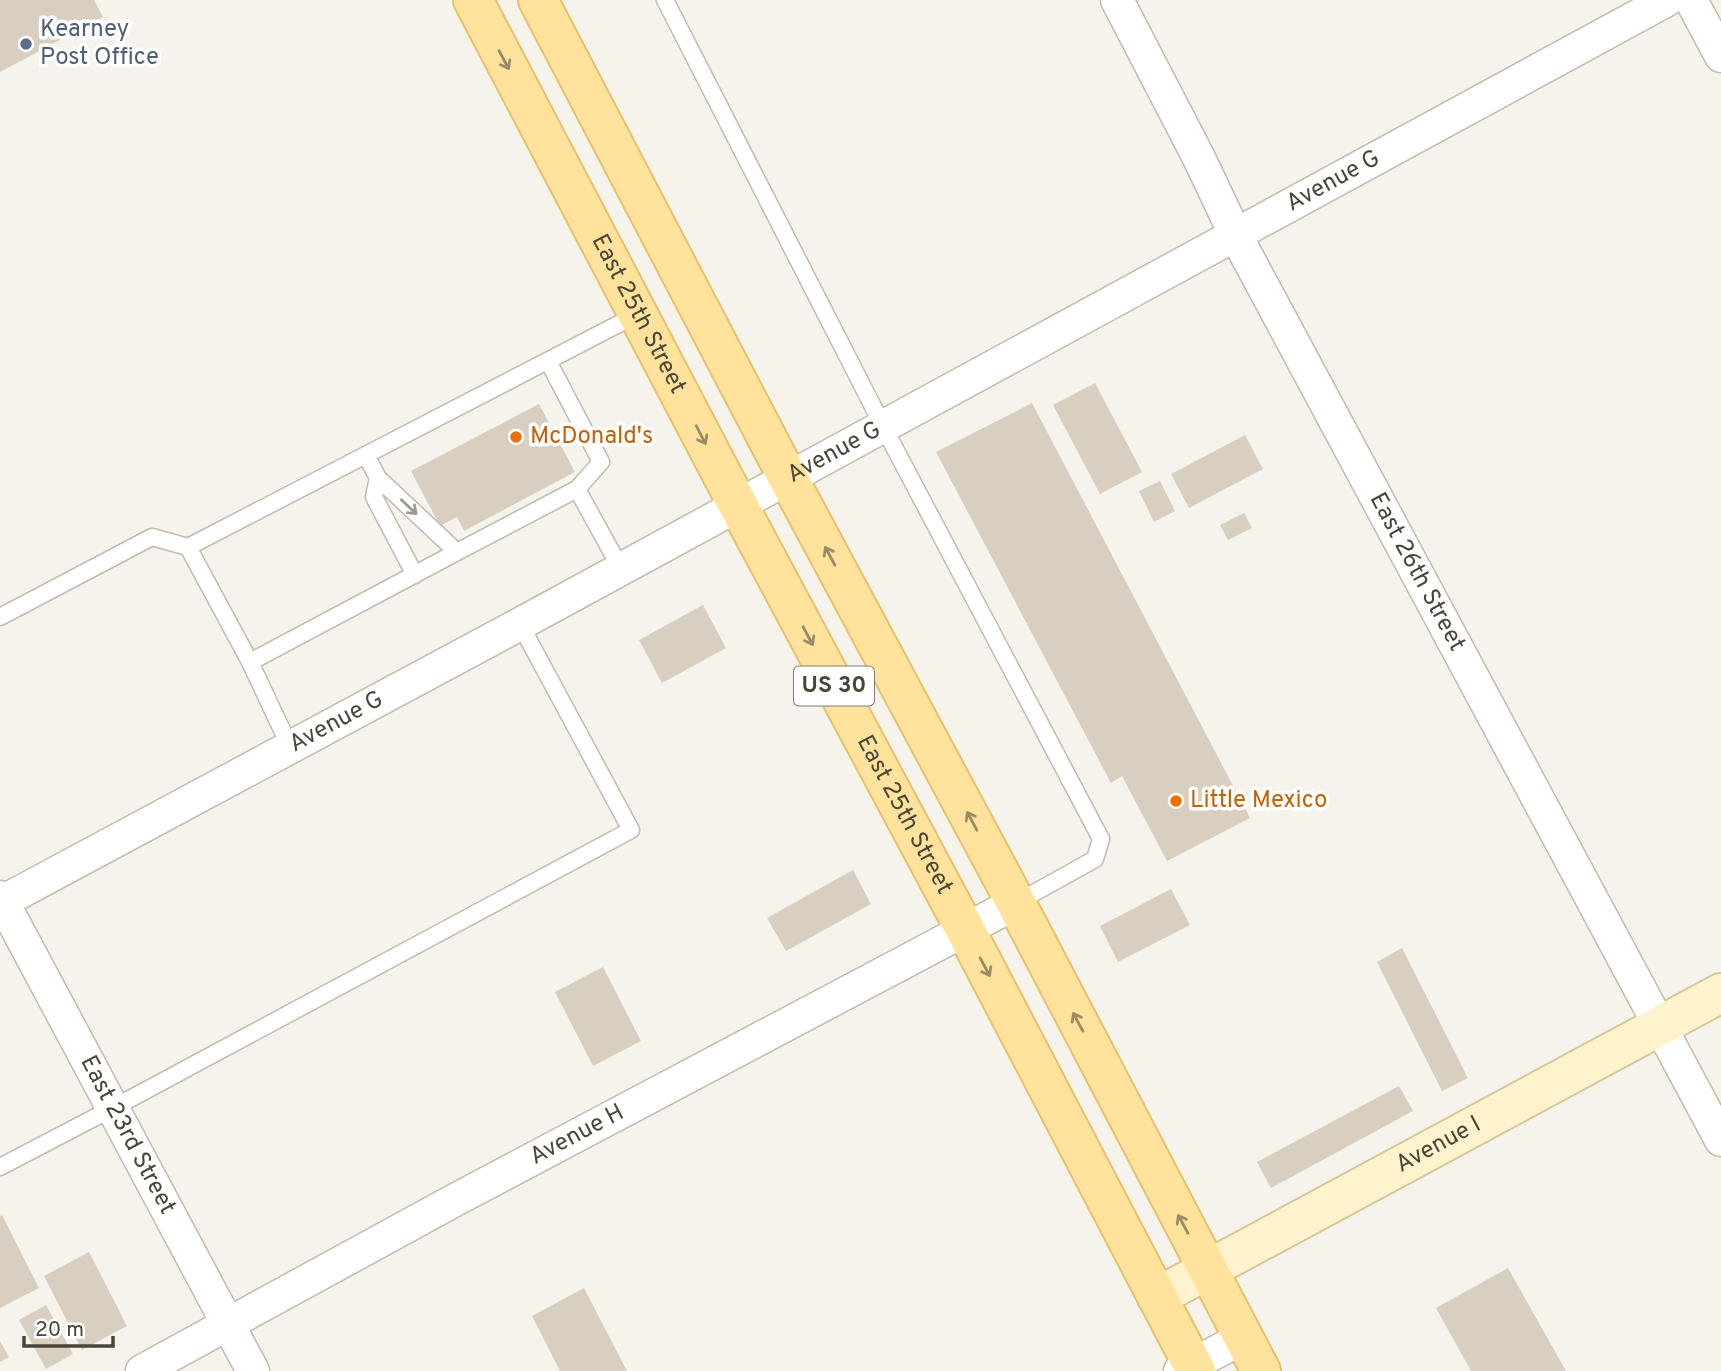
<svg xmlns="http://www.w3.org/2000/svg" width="1721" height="1371" font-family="Overpass,sans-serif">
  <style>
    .building { fill: #d8cfc1 }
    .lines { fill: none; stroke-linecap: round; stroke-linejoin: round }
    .lane-casing { stroke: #c2bbae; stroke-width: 19 }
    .street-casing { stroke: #c2bbae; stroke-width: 35 }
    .secondary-casing { stroke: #d6c79b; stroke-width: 42 }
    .primary-casing { stroke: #e6c16a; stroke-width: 42 }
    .lane { stroke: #fff; stroke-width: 16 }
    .street { stroke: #fff; stroke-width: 32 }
    .secondary { stroke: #fff3cd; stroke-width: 38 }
    .primary { stroke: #ffe39c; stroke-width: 38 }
    .oneway { stroke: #9c8c66 }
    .oneway2 { stroke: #9c9892 }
    .service-dot { fill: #5c6f8a; stroke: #fff; stroke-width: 2.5 }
    .food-dot { fill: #e8710a; stroke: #fff; stroke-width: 2.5 }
    .labels { text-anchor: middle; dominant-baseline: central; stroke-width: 7; stroke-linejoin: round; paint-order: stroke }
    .shield { fill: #fff; stroke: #817c74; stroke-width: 2 }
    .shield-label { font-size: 23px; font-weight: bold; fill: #4b4439 }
    .service-label { font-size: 24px; fill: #4e5e75; stroke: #fff; text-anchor: start }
    .street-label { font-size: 24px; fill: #4b4439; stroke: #fff }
    .food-label { font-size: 24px; fill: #c56008; stroke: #fff; text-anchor: start }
  </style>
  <rect width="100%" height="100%" fill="#f6f3ec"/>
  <path class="building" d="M0 0H94L103 17 0 72Z
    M1095 383 1142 472 1100 494 1053 405Z
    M1032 403 1250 818 1167 861 1122 776 1111 783 936 452Z
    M539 404 575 472 464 531 457 517 440 526 411 471Z
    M1245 435 1263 469 1189 508 1171 474Z
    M1160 481 1175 511 1154 522 1139 491Z
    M1244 513 1252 528 1228 540 1220 525Z
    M703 605 726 648 662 683 639 640Z
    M853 870 871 904 786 951 767 918Z
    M1171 889 1190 925 1118 962 1100 926Z
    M1402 948 1468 1078 1442 1091 1377 962Z
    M603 967 641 1041 593 1066 555 992Z
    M1399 1086 1413 1111 1271 1188 1257 1162Z
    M2 1215 39 1288 0 1308V1217Z
    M89 1252 127 1326 82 1350 44 1276Z
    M1508 1268 1566 1371H1471L1436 1308Z
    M584 1288 627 1371H560L532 1316Z
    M46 1305 73 1354 46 1369 19 1320Z
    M0 1341 9 1357 0 1362Z"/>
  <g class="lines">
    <g class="lane-casing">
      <path id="lane" d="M665 0 883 426 1101 839 1095 859 1016 903
        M548 361 601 462 577 489 621 569
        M366 455 378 478 457 552 577 489
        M378 478 374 497 415 575
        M0 617 152 537 188 547
        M250 662 457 552
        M290 747 250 662 188 547 638 314
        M0 1167 113 1108 631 830 520 624"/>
    </g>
    <g class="street-casing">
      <g id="street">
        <path id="s1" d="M1117 0 1199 158 1235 234 1721 1140"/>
        <path d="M1691 0 1721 56"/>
        <path id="s2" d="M0 897 253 1371"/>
        <path id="s3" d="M0 903 520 624 1667 0"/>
        <path id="s4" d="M142 1371 455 1200 1016 903"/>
        <path d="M1180 1371 1243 1338"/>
      </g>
    </g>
    <g class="secondary-casing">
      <g id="secondary">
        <path id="s5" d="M1157 1297 1721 993"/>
      </g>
    </g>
    <g class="primary-casing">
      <g id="primary">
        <path id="s6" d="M473 0 738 505 966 931 1196 1371"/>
        <path d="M538 0 788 478 1016 903 1261 1371"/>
      </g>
    </g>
    <use href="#lane" class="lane"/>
    <use href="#street" class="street"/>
    <use href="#secondary" class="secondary"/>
    <use href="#primary" class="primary"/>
  </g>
  <defs><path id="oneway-shaft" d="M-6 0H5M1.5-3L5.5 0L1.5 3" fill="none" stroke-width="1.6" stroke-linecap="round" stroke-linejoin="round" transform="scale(1.75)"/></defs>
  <g class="oneway">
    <use href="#oneway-shaft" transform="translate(504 60) rotate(62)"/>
    <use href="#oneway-shaft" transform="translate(701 435) rotate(63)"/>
    <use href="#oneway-shaft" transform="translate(830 556) rotate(-118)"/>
    <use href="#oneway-shaft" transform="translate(808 636) rotate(62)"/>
    <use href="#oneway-shaft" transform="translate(972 821) rotate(-118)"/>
    <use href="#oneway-shaft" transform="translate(985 967) rotate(62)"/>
    <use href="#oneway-shaft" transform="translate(1078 1022) rotate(-118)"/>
    <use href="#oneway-shaft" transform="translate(1183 1224) rotate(-118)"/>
  </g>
  <use class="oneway2" href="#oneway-shaft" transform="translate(409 507) rotate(43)"/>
  <circle class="service-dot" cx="26" cy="44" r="7"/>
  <g class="food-dot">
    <circle cx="516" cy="437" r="7"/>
    <circle cx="1176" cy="801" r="7"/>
  </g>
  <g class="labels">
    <rect class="shield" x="794" y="666.5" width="80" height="39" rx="5"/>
    <g class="shield-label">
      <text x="834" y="686">US 30</text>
    </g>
    <g class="service-label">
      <text x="40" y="30">Kearney<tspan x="40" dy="28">Post Office</tspan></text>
    </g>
    <g class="street-label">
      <text stroke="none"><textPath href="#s3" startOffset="1516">Avenue G</textPath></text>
      <text stroke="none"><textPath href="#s6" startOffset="355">East 25th Street</textPath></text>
      <text stroke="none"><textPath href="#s3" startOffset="948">Avenue G</textPath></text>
      <text stroke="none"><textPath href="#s1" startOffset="646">East 26th Street</textPath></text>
      <text stroke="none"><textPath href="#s3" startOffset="382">Avenue G</textPath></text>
      <text stroke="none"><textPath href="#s6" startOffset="922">East 25th Street</textPath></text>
      <text stroke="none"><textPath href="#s2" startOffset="270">East 23rd Street</textPath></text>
      <text stroke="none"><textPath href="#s4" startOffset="495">Avenue H</textPath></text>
      <text stroke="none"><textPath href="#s5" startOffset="320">Avenue I</textPath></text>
    </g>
    <g class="food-label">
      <text x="530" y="437">McDonald's</text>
      <text x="1190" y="801">Little Mexico</text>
    </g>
  </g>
  <path d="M24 1336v10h89v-10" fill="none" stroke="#4b4439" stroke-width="3.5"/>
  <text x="35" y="1336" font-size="21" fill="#4b4439" stroke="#ffffff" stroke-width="5" paint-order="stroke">20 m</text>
</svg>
